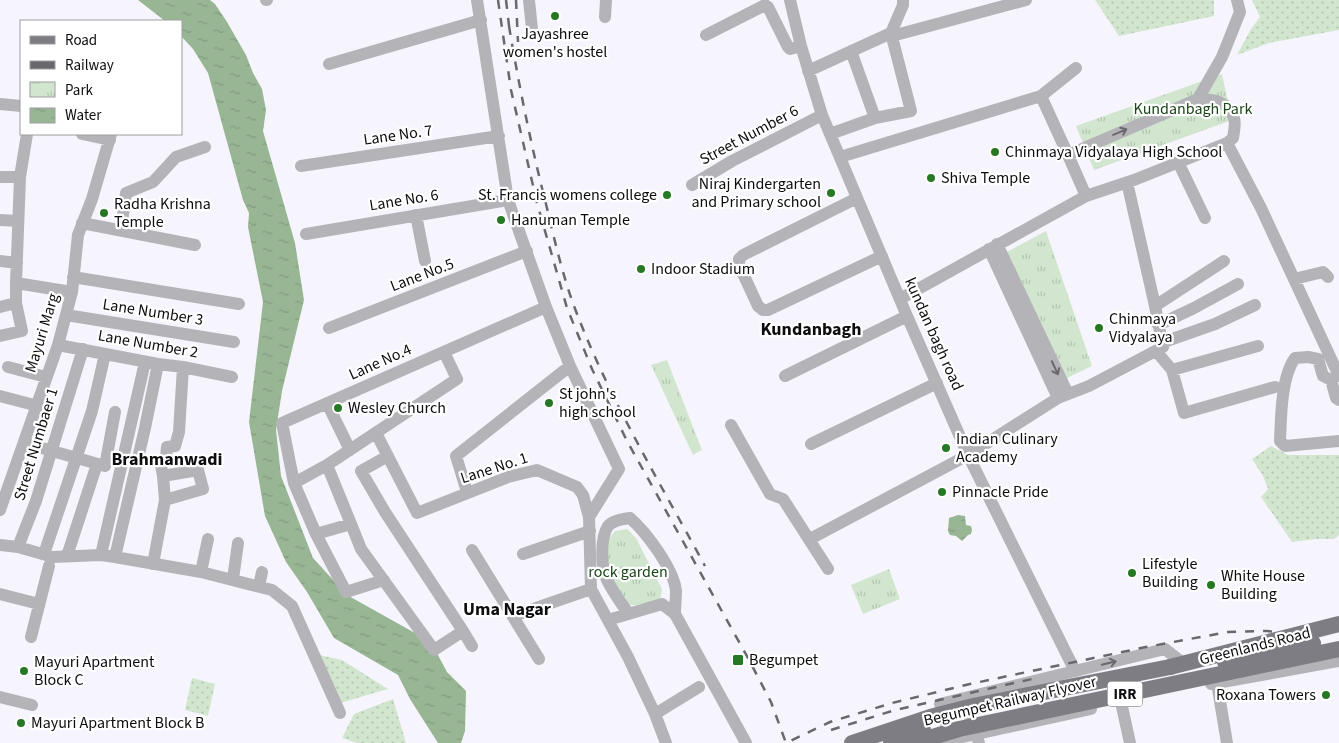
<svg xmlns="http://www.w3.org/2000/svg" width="1339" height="743" font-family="'Source Sans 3',sans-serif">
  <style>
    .grass { fill: url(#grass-dots) }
    .park { fill: url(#park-tufts) }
    .water { fill: url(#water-ripples) }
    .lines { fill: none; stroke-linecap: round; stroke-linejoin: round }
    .minor { stroke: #b4b4b8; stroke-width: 12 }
    .major { stroke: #7d7d83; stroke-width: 16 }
    .rail { stroke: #69686e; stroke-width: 2.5; stroke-dasharray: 9 9; stroke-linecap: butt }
    .major-bridge { stroke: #7d7d83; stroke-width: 16 }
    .oneway { stroke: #69696c }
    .poi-dot { fill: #267822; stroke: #fff; stroke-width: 2 }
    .labels { text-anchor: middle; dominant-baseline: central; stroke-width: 4.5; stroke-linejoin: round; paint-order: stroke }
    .shield { fill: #fff; stroke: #565658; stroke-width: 1 }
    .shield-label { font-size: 15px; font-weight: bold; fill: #0d0d10 }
    .poi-label { font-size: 16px; fill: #0d0d10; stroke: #fff; text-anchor: start }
    .park-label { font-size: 16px; fill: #1a4618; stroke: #fff }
    .street-label { font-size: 16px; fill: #0d0d10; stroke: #fff }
    .neighbourhood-label { font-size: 18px; font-weight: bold; fill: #0d0d10; stroke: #fff }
  </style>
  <defs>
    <pattern id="grass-dots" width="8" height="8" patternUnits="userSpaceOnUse" patternTransform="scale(1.25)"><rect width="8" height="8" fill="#d2e6cf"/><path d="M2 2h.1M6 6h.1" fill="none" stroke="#b3c4b1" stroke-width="1.8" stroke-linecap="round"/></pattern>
    <pattern id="park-tufts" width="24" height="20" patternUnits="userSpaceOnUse" patternTransform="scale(1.25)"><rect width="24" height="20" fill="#d2e6cf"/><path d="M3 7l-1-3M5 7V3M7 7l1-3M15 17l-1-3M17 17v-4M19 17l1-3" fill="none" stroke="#b3c4b1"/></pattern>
    <pattern id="water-ripples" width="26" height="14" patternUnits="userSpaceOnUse" patternTransform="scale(1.25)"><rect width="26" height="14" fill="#98b694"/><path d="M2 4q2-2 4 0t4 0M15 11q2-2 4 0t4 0" fill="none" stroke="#829b7f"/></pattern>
  </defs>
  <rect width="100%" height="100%" fill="#f6f5fe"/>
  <path class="grass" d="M1095 0H1214V16L1119 36Z
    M1252 0H1339V30L1269 43 1237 55 1251 29 1260 17Z
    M1271 446 1288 455H1339V535L1334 539H1315L1292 542 1261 497 1268 489 1263 476 1252 459Z
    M319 655 342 660 388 689 340 703Z
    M192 678 215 684 208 716 185 710Z
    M393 699 406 743H357L342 738 354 714Z"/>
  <path class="park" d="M1222 74 1232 120 1094 170 1076 126Z
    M1046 231 1092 366 1063 380 1003 254Z
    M667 360 702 450 693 455 651 365Z
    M627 529 636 538 662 589 660 601 627 606 605 580 604 545 615 531Z
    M889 569 900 599 863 614 851 585Z"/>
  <path class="water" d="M138 0H210L215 4 227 22 246 55 253 73 262 89 266 110 263 131 295 243 304 300 282 391 276 430 281 476 313 558 347 595 431 642 447 672 466 691 465 731 461 743H438L410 699 398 675 334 638 307 592 286 562 265 516 249 422 263 302 248 227 249 213 243 200 208 73 193 49 181 36V21H165Z
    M958 515 965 516 966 525 971 526 972 530 971 534 968 535 962 541 956 536 950 535 948 531 949 518Z"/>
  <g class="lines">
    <path class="minor" d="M266 0H267
      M477 0 508 200 546 307 570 366 619 469 589 517 591 589 628 657 655 714 666 743
      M529 0 532 29
      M790 0 801 46 822 115 907 316 968 455 1075 671
      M605 17 606 0
      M706 35 765 5 768 7 788 47 790 49 801 46
      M892 36 1026 0
      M851 51 875 118
      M329 64 481 20
      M808 71 891 33 903 5V0
      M1198 99 1222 57 1240 12 1237 0
      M0 104 21 106
      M82 134 110 140
      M830 134 875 118 911 111 891 33
      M1227 143 1261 208 1339 376
      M1068 155 1041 96 1076 68
      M840 157 1041 96
      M1178 162 1205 218
      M301 166 499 136
      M0 177H20
      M692 185 732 161 822 115
      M857 198 743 255 739 259V265L758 306 763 310H768L882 256
      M416 215 425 261
      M0 220 18 221
      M82 223 195 245
      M121 230 126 193 153 182 176 157 205 147
      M306 234 508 200
      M997 244 1068 394
      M989 249 1058 398
      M0 261 17 263
      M73 277 239 304
      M1294 279 1323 272 1328 277
      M16 283 72 292
      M900 299 1086 196 1134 180 1227 143 1233 138C1234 132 1236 123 1234 118 1229 101 1212 99 1198 99L1068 155 1086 196
      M1155 306 1224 261
      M0 307 16 303
      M66 315 234 342
      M1158 325 1194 308 1238 284
      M329 328 527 251
      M0 336 22 331 16 303V283L20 177 27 134
      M1161 343 1215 324 1255 305
      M58 345 158 364 183 367 232 377
      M1156 351 1172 370 1258 346
      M8 367 46 377
      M1172 370 1184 413 1275 387
      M785 376 907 316
      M0 396 38 406
      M1339 400 1336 398 1331 380 1323 376 1318 359 1308 357 1295 358C1281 377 1281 418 1280 441L1285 446 1339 441
      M327 403 350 450
      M731 425 770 494 783 499 828 569
      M376 433 417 513 508 477 537 470 577 487 583 495 589 517
      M24 443 105 466 115 412
      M811 444 937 383
      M327 465 351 524
      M163 476 160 460 166 457 167 447 175 446 179 432 183 367
      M294 483 327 465 457 379 444 352
      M467 492 456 456 570 366
      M0 510 58 345 72 292 78 235 92 199 111 134
      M316 534 351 524 361 549 434 650 463 631 385 512 361 471 388 456
      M810 539 968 455 1058 398 1089 386 1163 347 1155 306 1127 182
      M0 545 18 547 53 557 101 555 115 557 201 572 272 590 292 606 340 713
      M18 547 36 501 83 349
      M472 550 539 659
      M44 554 92 411 105 354
      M523 554 590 531
      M101 555 145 362
      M67 556 97 464
      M115 557 145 428 158 364
      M153 564 165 500 163 476 198 470 203 489 165 500
      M201 572 208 539
      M233 579 238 543
      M384 580 346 592 316 534 294 483 282 423 546 307
      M259 586 262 572
      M0 594 39 604
      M628 613C621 603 613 592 607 580 601 567 600 538 608 526 613 520 623 519 630 518 646 532 674 569 676 591 676 598 675 607 675 614
      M513 616 591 589
      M608 620 662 604 675 614 746 743
      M463 631 472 646
      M31 637 49 566
      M1217 683 1227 743
      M1211 684 1339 661
      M0 697 32 705
      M964 700 979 743
      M1121 702 1130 743
      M655 714 699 687
      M951 739 940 704 1165 649 1184 664
      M943 743 963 737 1091 709"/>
    <path class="major" d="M1170 667 1339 624"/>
    <path class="rail" d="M498 0 511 90 537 203 567 308 592 369 627 441 748 658 771 702 786 743 830 722 892 703 970 684 1146 647 1228 632 1267 631 1283 633 1305 639 1339 654
      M506 0 510 34
      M516 0 518 42
      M509 26C519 86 531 145 546 204 554 238 562 273 574 306 608 397 659 481 705 566
      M831 730 895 710 1032 679"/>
    <path class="major-bridge" d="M1225 662 1313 643
      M852 743 930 717 973 706 1170 667
      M891 743 923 730
      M913 743 959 729 1339 649"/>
  </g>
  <defs><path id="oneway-shaft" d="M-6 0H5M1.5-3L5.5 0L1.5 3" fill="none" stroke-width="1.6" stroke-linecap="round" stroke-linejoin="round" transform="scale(1.25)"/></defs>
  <g class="oneway">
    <use href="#oneway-shaft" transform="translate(1120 132) rotate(-23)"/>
    <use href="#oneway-shaft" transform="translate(1055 368) rotate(65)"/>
    <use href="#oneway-shaft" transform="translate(1109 663) rotate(-14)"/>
  </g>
  <g class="poi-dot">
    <circle cx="555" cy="16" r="5"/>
    <circle cx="995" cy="152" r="5"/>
    <circle cx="931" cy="178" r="5"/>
    <circle cx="831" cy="193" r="5"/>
    <circle cx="667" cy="195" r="5"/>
    <circle cx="104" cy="213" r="5"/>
    <circle cx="501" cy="220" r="5"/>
    <circle cx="641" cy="269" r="5"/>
    <circle cx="1099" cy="328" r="5"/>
    <circle cx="549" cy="403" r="5"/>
    <circle cx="338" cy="408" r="5"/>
    <circle cx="946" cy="448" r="5"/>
    <circle cx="942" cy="492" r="5"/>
    <circle cx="1132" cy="573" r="5"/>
    <circle cx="1211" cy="585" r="5"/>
    <rect x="732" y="654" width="12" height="12" rx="2.5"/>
    <circle cx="24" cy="671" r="5"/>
    <circle cx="1326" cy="695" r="5"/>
    <circle cx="21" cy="723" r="5"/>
  </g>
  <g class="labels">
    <rect class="shield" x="1107.5" y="681.5" width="35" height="25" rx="4"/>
    <g class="shield-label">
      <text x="1125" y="694">IRR</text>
    </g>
    <g class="poi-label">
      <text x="555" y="34" text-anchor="middle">Jayashree<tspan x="555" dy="18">women's hostel</tspan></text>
      <text x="1005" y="152">Chinmaya Vidyalaya High School</text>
      <text x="941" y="178">Shiva Temple</text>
      <text x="821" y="184" text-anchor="end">Niraj Kindergarten<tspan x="821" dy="18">and Primary school</tspan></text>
      <text x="657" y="195" text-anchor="end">St. Francis womens college</text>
      <text x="114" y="204">Radha Krishna<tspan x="114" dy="18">Temple</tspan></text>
      <text x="511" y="220">Hanuman Temple</text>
      <text x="651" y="269">Indoor Stadium</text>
      <text x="1109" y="319">Chinmaya<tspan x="1109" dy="18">Vidyalaya</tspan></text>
      <text x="559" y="394">St john's<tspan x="559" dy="18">high school</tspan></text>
      <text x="348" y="408">Wesley Church</text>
      <text x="956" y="439">Indian Culinary<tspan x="956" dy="18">Academy</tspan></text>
      <text x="952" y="492">Pinnacle Pride</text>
      <text x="1142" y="564">Lifestyle<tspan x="1142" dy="18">Building</tspan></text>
      <text x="1221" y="576">White House<tspan x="1221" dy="18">Building</tspan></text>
      <text x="749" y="660">Begumpet</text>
      <text x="34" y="662">Mayuri Apartment<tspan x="34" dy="18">Block C</tspan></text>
      <text x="1316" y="695" text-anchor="end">Roxana Towers</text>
      <text x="31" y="723">Mayuri Apartment Block B</text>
    </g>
    <g class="park-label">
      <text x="1193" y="109">Kundanbagh Park</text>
      <text x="628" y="572">rock garden</text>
    </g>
    <g class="street-label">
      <text transform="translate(398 135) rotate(-8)">Lane No. 7</text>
      <text transform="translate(749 135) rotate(-28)">Street Number 6</text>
      <text transform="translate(404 200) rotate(-9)">Lane No. 6</text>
      <text transform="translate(422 275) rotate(-21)">Lane No.5</text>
      <text transform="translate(153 312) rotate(9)">Lane Number 3</text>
      <text transform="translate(42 333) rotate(-73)">Mayuri Marg</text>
      <text transform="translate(934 334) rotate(66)">kundan bagh road</text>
      <text transform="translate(148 344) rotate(10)">Lane Number 2</text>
      <text transform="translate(380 362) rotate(-24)">Lane No.4</text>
      <text transform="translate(36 444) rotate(-73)">Street Numbaer 1</text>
      <text transform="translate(494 468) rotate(-18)">Lane No. 1</text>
      <text transform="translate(1255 646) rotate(-14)">Greenlands Road</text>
      <text transform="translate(1010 701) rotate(-13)">Begumpet Railway Flyover</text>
    </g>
    <g class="neighbourhood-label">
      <text x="811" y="329">Kundanbagh</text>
      <text x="167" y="459">Brahmanwadi</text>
      <text x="507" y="609">Uma Nagar</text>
    </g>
  </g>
  <rect x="20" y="20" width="162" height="115" fill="#ffffff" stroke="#9e9e9f"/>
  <rect x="30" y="36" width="25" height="8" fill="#7d7d83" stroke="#9e9e9f"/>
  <text x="65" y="45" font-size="15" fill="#0d0d10">Road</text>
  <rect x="30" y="61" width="25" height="8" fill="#69686e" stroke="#9e9e9f"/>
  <text x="65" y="70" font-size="15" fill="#0d0d10">Railway</text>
  <rect x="30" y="82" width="25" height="15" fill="url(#park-tufts)" stroke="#9e9e9f"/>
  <text x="65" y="95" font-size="15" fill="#0d0d10">Park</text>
  <rect x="30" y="108" width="25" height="15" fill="url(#water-ripples)" stroke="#9e9e9f"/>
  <text x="65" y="120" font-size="15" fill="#0d0d10">Water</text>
</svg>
